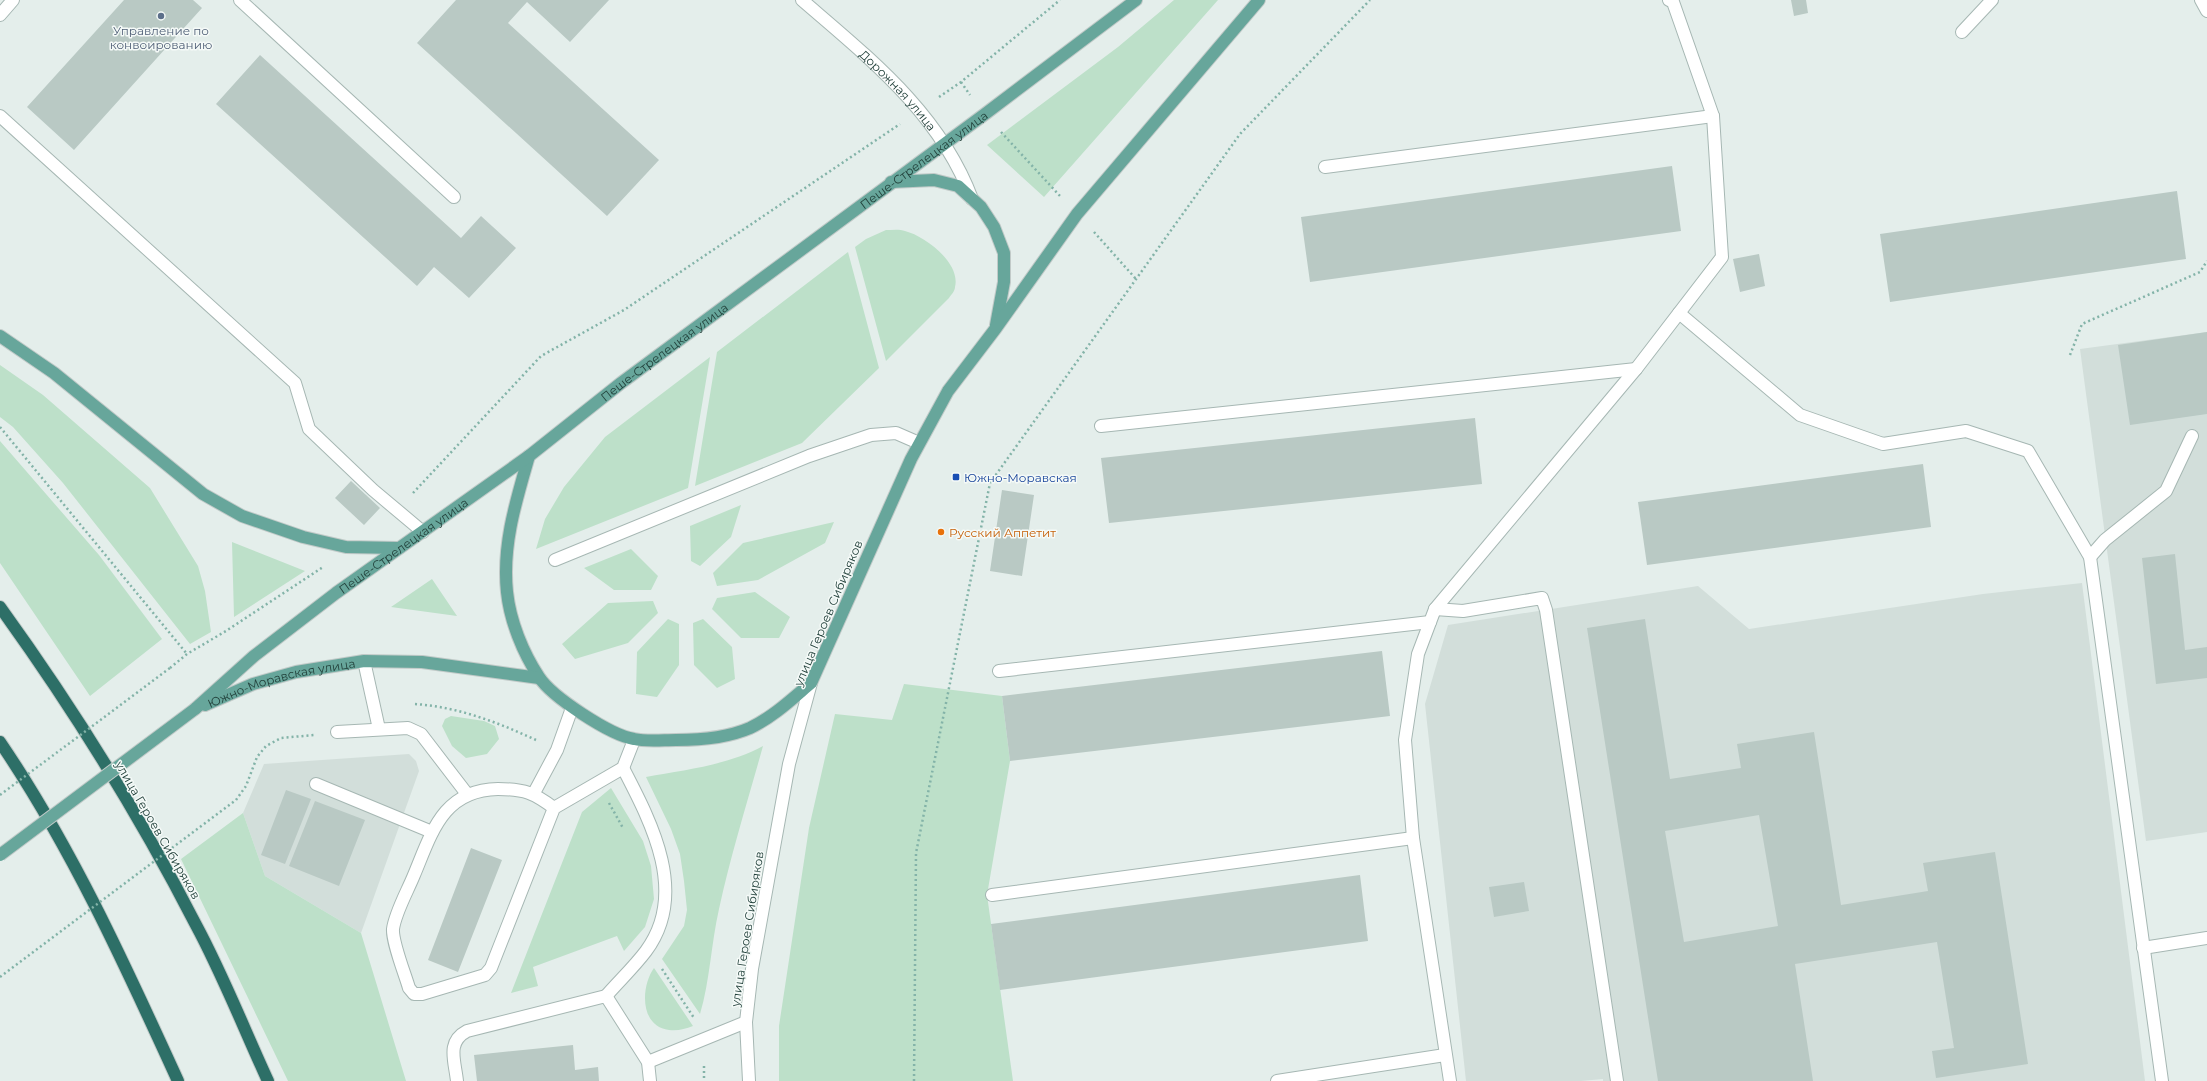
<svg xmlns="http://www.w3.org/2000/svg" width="2207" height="1081" font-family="Montserrat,sans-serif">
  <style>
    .built { fill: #d2deda }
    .green { fill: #bde0c9 }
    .building { fill: #b9c9c4; fill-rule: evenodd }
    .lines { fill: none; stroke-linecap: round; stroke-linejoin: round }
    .minor-casing { stroke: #a6b7b3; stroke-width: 14 }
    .major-casing { stroke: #c1cac8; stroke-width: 14 }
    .highway-casing { stroke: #c1cac8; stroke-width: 14 }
    .path { stroke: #83b3a8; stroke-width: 2.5; stroke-dasharray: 2 3; stroke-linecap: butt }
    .minor { stroke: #fff; stroke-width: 12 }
    .major { stroke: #67a69b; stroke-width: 12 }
    .highway { stroke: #2d6f67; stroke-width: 12 }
    .major-bridge-casing { stroke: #c1cac8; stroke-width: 14; stroke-linecap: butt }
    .path-bridge { stroke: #83b3a8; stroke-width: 2.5; stroke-dasharray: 2 3; stroke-linecap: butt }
    .major-bridge { stroke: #67a69b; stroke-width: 12 }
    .service-dot { fill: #5c6f8a; stroke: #f5faf8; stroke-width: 1.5 }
    .transit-dot { fill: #1a4fb4; stroke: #f5faf8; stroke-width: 1.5 }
    .food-dot { fill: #e8710a; stroke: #f5faf8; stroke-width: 1.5 }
    .labels { text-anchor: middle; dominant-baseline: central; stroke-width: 3; stroke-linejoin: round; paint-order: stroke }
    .service-label { font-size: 12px; fill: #4e5e75; stroke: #f5faf8 }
    .street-label { font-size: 12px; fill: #22413b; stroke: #f5faf8 }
    .transit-label { font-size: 12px; fill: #164399; stroke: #f5faf8; text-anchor: start }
    .food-label { font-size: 12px; fill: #c56008; stroke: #f5faf8; text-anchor: start }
  </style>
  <rect width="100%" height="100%" fill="#e4eeeb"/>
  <path class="built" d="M2207 332V832L2146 841 2080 349Z
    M2082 583 2145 1081H1603V1079L1581 1081H1466L1425 704 1448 625 1698 586 1749 629 1983 594Z
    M409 754 416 761 419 771 361 933 265 876 243 813 264 764Z"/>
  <path class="green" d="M1174 0H1218L1044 197 987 145 1118 47Z
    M886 230C892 230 900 229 905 231 925 236 961 263 955 287 955 291 951 295 949 298L886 361 855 247 866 239Z
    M848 252 879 368 802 443 695 486 717 352Z
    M710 357 688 488 536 549 545 519 564 487 605 437Z
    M0 365 43 395 150 488 198 566 205 591 211 632 190 644 63 483 13 427 0 417Z
    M0 441 99 555 162 639 90 696 0 563Z
    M741 505 731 537 700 566 691 561 690 526Z
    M834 522 825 543 758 580 717 586 713 573 743 543Z
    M232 542 305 571 234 617Z
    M631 549 658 576 651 590H614L584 568Z
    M432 579 457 616 391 607Z
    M755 592 790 617 779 638H741L712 609 717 598Z
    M653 601 658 613 628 643 575 659 562 644 608 603Z
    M668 619 679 624V665L657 697 636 694 637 652Z
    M703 619 732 647 735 679 717 688 694 665 693 623Z
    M904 684 1002 696 1010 761 987 895 1013 1081H779V1026L809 828 835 714 892 720Z
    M451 716 484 721 495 726 499 739 487 754 466 758 452 746 442 726 445 719Z
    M763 746C748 800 731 854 719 909 711 944 710 980 700 1014L662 959 684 926 687 910 684 881 680 854 671 829 646 777C685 770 728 765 763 746Z
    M611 788 643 841 651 866 654 899 645 927 624 951 617 936 533 967 538 986 511 993 582 812Z
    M243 813 265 876 361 933 406 1081H288L181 859Z
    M654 968 693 1026C685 1029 678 1031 669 1030 639 1026 641 986 654 968Z"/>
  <path class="building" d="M124 0H193L202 8 74 150 27 107Z
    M456 0H609L570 42 527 2 508 23 659 160 607 216 417 43Z
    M1791 0H1806L1808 13 1794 16Z
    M260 55 461 238 481 216 516 248 469 298 434 267 417 286 216 104Z
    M1672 166 1681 231 1310 282 1301 217Z
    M2177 191 2186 259 1890 302 1880 234Z
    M1759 254 1765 286 1740 292 1733 259Z
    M2207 332V414L2130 425 2118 345Z
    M1475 418 1482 484 1109 523 1101 458Z
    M1923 464 1931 527 1647 565 1638 502Z
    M351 481 380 508 364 525 335 498Z
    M1002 490 1034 495 1022 576 990 571Z
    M2175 554 2185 650 2207 647V678L2156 684 2142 558Z
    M1645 619 1670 779 1741 768 1737 744 1814 732 1841 905 1928 891 1923 863 1995 852 2028 1064 1936 1078 1932 1051 1954 1048 1937 942 1795 964 1813 1081H1658L1587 628ZM1759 815 1778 926 1684 942 1665 831Z
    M1382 651 1390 716 1010 761 1002 696Z
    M286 790 311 799 285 864 261 855Z
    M315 801 365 820 339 886 289 866Z
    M471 848 502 860 458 972 428 960Z
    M1360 875 1368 941 1000 990 991 924Z
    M1524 882 1529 911 1494 917 1489 887Z
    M573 1045 575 1070 598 1067 599 1081H477L474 1055Z"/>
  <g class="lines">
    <g class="minor-casing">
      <g id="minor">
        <path d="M240 0 454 197"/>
        <path id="s1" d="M802 0C869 58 940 113 972 199"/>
        <path d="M2201 0 2207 11"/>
        <path d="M0 15 13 0"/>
        <path d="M1962 32 1992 0"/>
        <path d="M0 116 295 383 309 429 373 490 423 532"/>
        <path d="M1325 167 1713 116"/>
        <path d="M1679 313 1800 415 1883 444 1966 431 2028 451 2090 557 2162 1081"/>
        <path d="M1101 426 1636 369"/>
        <path d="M2090 557 2105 540 2166 491 2192 436"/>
        <path d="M555 560 809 456 871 435 896 433 919 443"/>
        <path d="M1435 609 1463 611 1542 598 1546 610 1617 1081"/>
        <path d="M364 661 379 729"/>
        <path d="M999 671 1430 622"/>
        <path d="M337 732 408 728 421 734 467 794"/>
        <path d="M316 784 432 832"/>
        <path d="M534 793 557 750 572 708"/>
        <path d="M554 808C534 793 525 789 498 789 443 790 432 832 414 875 408 890 395 913 393 929 392 942 405 974 409 988L414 994H422L485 975 491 968 554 808 623 768 634 740"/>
        <path d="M992 895 1413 838"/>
        <path d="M2143 948 2207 938"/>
        <path d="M606 996C619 981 634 967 646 951 689 893 651 822 623 768"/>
        <path d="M648 1062 746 1022"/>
        <path d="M457 1081C455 1061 446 1042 467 1031L606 996 648 1062 650 1081"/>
        <path d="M749 1081 746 1022 752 969 789 764 811 683"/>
        <path d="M1277 1081 1445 1055"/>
        <path d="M1450 1081 1413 838 1405 740 1418 654 1435 609 1636 369 1722 257 1713 116 1673 2 1669 0"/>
      </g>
    </g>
    <g class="major-casing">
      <g id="major">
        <path d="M891 182 934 180 958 186 981 207 994 227 1004 253V282L996 325"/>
        <path d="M0 336 54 373 203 494 242 516 303 537 346 547 399 548"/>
        <path d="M529 456C516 501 502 545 507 592 510 621 523 653 539 677 552 697 610 735 634 739 647 742 663 740 676 740 701 740 727 738 750 728 773 717 792 699 811 683L911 459 948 391 996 328 1077 214 1259 0"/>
        <path id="s2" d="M205 705 253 684 296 672 364 661 422 662 539 678"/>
        <path id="s3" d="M195 709 254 656 336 593 529 456 621 383 985 114 1136 0"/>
      </g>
    </g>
    <g class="highway-casing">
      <path id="highway" d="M0 607C73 708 139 814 196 925 223 975 244 1029 268 1081
        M0 742C72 848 125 965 178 1081"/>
    </g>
    <path class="path" d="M961 82 970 95
      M939 97 961 82 1060 0
      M1001 132 1060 196
      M1094 232 1136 279
      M2070 355 2082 324 2200 272 2207 261
      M0 427 187 654
      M413 493 541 356 624 310 900 124
      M170 668 187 654 226 631 323 567
      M415 704C458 707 497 722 536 740
      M236 800 246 786 257 757 266 746 281 738 314 735
      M609 803 623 828
      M662 969 694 1018
      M704 1066V1081
      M914 1081 916 853 990 483 1240 134 1370 0"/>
    <use href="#minor" class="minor"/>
    <use href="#major" class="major"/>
    <use href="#highway" class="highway"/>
    <g class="major-bridge-casing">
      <path id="major-bridge" d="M0 855 195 709"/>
    </g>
    <path class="path-bridge" d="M0 795 170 668
      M0 977 236 800"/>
    <use href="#major-bridge" class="major-bridge"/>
  </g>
  <circle class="service-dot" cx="161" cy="16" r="4"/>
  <rect class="transit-dot" x="952" y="473" width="8" height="8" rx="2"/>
  <circle class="food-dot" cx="941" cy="532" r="4"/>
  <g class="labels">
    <g class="service-label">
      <text x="161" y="30">Управление по<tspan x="161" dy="14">конвоированию</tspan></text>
    </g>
    <g class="street-label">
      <text stroke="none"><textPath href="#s1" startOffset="132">Дорожная улица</textPath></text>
      <text stroke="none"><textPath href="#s3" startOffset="913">Пеше-Стрелецкая улица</textPath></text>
      <text stroke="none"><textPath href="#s3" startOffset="590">Пеше-Стрелецкая улица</textPath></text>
      <text stroke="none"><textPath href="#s3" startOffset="265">Пеше-Стрелецкая улица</textPath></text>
      <text transform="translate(828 613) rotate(-67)">улица Героев Сибиряков</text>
      <text stroke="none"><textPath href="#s2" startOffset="80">Южно-Моравская улица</textPath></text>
      <text transform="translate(158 830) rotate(60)">улица Героев Сибиряков</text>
      <text transform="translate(747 929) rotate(-81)">улица Героев Сибиряков</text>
    </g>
    <g class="transit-label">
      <text x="964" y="477">Южно-Моравская</text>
    </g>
    <g class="food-label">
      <text x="949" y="532">Русский Аппетит</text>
    </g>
  </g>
</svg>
